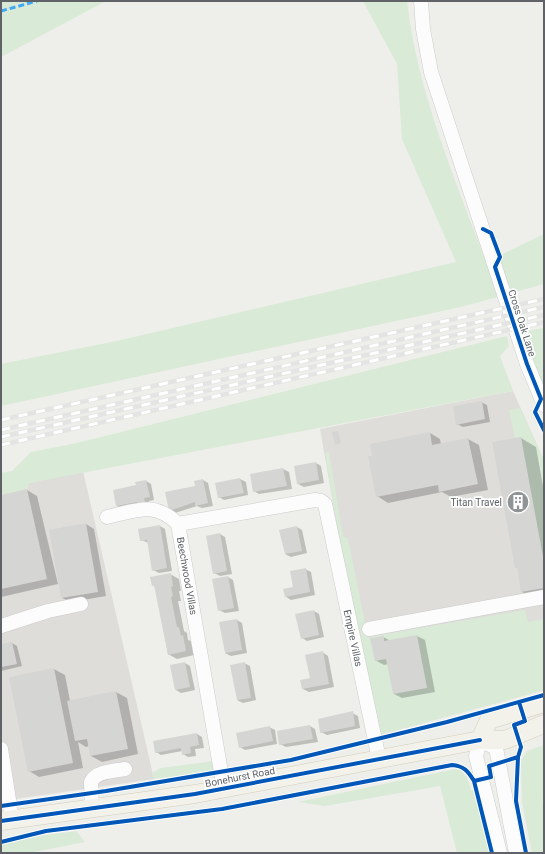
<svg xmlns="http://www.w3.org/2000/svg" width="545" height="854" font-family="Roboto,sans-serif">
  <style>
    .industrial { fill: #deddda }
    .green { fill: #d9ead7 }
    .shadow { fill: #0003 }
    .building { fill: #d5d5d3 }
    .lines { fill: none; stroke-linecap: round; stroke-linejoin: round }
    .minor-casing { stroke: #cbcccc; stroke-width: 15 }
    .major-casing { stroke: #d4ceba; stroke-width: 19 }
    .minor { stroke: #fcfcfc; stroke-width: 14 }
    .major { stroke: #f3f2ea; stroke-width: 18 }
    .rail-casing { stroke: #e4e4e3; stroke-width: 4.5 }
    .rail { stroke: #fff; stroke-width: 3; stroke-dasharray: 9; stroke-linecap: butt }
    .quiet { stroke: #3fa9f5; stroke-width: 3; stroke-dasharray: 6 3; stroke-linecap: butt }
    .cycleway-casing { stroke: #fff; stroke-width: 6 }
    .cycleway { stroke: #0057b8; stroke-width: 4 }
    .labels { text-anchor: middle; dominant-baseline: central; stroke-width: 3.5; stroke-linejoin: round; paint-order: stroke }
    .street-label { font-size: 10px; fill: #5f6367; stroke: #fff }
    .poi-label { font-size: 10px; fill: #5f6367; stroke: #fff; text-anchor: end }
  </style>
  <rect width="100%" height="100%" fill="#eeeeea"/>
  <path class="industrial" d="M513 391 544 460V690L379 735 343 560 320 429Z
    M83 471 154 779 1 801V495L27 489 29 483Z"/>
  <path class="green" d="M1 1H106L1 57Z
    M363 1H407C417 90 453 174 484 257L503 254 544 234V284L461 307 1 406V364L117 341 456 262 402 139 397 64Z
    M544 328V391L522 332Z
    M507 336 509 346 500 356 513 391 29 483 27 489 1 495V473L12 471 31 452 77 443Z
    M520 408 544 460V562L521 437 515 438 509 410Z
    M329 452 343 536 348 539 368 637 525 610 528 622 544 619V690L379 735 343 560 325 453Z
    M544 745V793L542 803H544V853H532L522 802 521 761 527 751Z
    M214 761V771L154 779 152 773 161 768Z
    M456 769C467 772 468 780 471 791L474 790 490 853H457L440 786 325 806 298 802Z
    M76 831 85 842 29 853H1V841Z"/>
  <path class="shadow" d="M481 402 487 405 490 422 463 427 457 424Z
    M430 433 440 439 441 444 468 439 479 445 488 490 451 497 442 492 388 503 377 496 374 456Z
    M521 438 536 447 544 492V599L537 600 522 592 518 568 516 567Z
    M316 463 321 466 324 483 304 487 298 484Z
    M283 469 289 472 292 489 259 494 254 491Z
    M240 479 246 482 248 495 224 500 219 497Z
    M203 480 208 483 213 506 202 508 197 506 175 513 170 510Z
    M146 481 151 484 154 500 149 501 150 505 123 509 117 506 137 486Z
    M27 490 37 496 58 584 1 597V496Z
    M86 524 94 529 106 596 71 602 62 598Z
    M160 526 165 529 172 571 159 573 153 570 149 543 141 540Z
    M297 527 302 530 307 553 291 557 285 554Z
    M220 534 225 537 232 574 220 576 214 573Z
    M305 569 311 572 315 595 291 600 286 597 294 587Z
    M170 574 179 579 181 591H179L181 601H178L184 631 187 633 188 640 191 641 194 655 177 659 168 654 156 587 153 585Z
    M228 577 233 580 239 611 225 613 219 610Z
    M314 611 319 614 324 637 307 641 302 638Z
    M237 620 242 623 247 653 231 656 225 653Z
    M417 636 425 640 435 692 402 698 394 694 388 664 384 665 375 660 383 637 391 641Z
    M12 643 17 646 22 666 1 671V645Z
    M322 652 328 656 334 687 309 692 303 689 311 678Z
    M185 663 190 666 195 690 181 693 176 690Z
    M244 663 250 666 256 700 243 703 237 700Z
    M54 669 65 675 70 701 116 692 127 698 138 754 102 762 91 756 89 746 86 747 78 742 83 768 39 777 29 771Z
    M352 713 358 716 360 728 327 735 321 732Z
    M310 726 315 729 318 742 286 747 280 744Z
    M269 727 275 730 277 744 245 750 240 747Z
    M197 734 202 737 204 748 195 749 196 756 188 757 183 754 182 751 161 755 156 752Z"/>
  <path class="building" d="M482 401 485 419 456 425 453 406Z
    M338 431 341 443 335 445 332 432Z
    M430 432 432 445 468 438 478 484 439 492 438 485 376 497 368 456H372L370 444Z
    M521 437 544 562V588L521 592 517 567 515 568 492 442Z
    M316 462 319 480 297 484 294 466Z
    M283 468 287 486 253 492 250 474Z
    M240 478 244 493 218 498 215 483Z
    M203 479 208 503 195 506V502L169 511 165 492 195 486 194 481Z
    M146 480 150 497 144 498 145 502 137 504V502L116 506 113 490 136 485 135 482Z
    M27 489 47 579 1 589V495Z
    M86 523 98 592 61 598 49 530Z
    M160 525 167 568 152 571 147 540 140 541 138 529Z
    M297 526 302 551 285 554 279 530Z
    M220 533 227 571 213 574 206 536Z
    M306 568 310 592 285 597 283 589 293 587 290 571Z
    M171 573 173 586 171 587 173 596 171 597 177 627H179L181 636 183 635 186 651 168 655 154 585 152 586 150 577Z
    M228 576 234 608 218 611 212 579Z
    M314 610 319 635 301 639 295 614Z
    M237 619 242 650 225 653 219 622Z
    M417 635 427 688 393 694 386 659 375 661 370 638 384 636V641Z
    M12 642 17 664 1 667V644Z
    M323 651 329 684 302 689 300 680 310 678 305 655Z
    M185 662 190 687 175 690 170 665Z
    M245 662 251 698 237 700 230 665Z
    M54 668 73 763 28 772 9 677Z
    M116 691 128 749 90 756 87 739 75 741 67 701Z
    M353 711 355 726 320 733 318 719Z
    M310 725 313 739 279 745 277 731Z
    M270 726 273 741 239 748 236 733Z
    M197 733 199 745 190 747 191 753 182 755 181 748 155 753 153 741Z"/>
  <g class="lines">
    <g class="minor-casing">
      <path id="minor" d="M421 1 423 29 431 72 527 364 544 405
        M107 517C136 511 154 500 178 524
        M1 626 48 611 81 604
        M369 629 544 597
        M1 749 12 819
        M224 789 178 524 315 500 321 501 325 504 379 759
        M92 809 91 782C96 771 114 771 125 769
        M500 853 476 756 480 740 496 748 516 853"/>
    </g>
    <g class="major-casing">
      <path id="major" d="M480 740 489 720 544 703
        M1 821 195 794 480 740H505L544 724"/>
    </g>
    <use href="#minor" class="minor"/>
    <use href="#major" class="major"/>
    <g class="rail-casing">
      <path id="rail" d="M1 420 544 299
        M1 430 544 307
        M1 437 544 315
        M1 445 544 322"/>
    </g>
    <use href="#rail" class="rail"/>
    <path class="quiet" d="M1 11 37 1"/>
    <g class="cycleway-casing">
      <path id="cycleway" d="M483 229 491 233 500 257 495 267 527 364 541 399 535 412 544 430
        M519 702 525 721 514 725 521 747 518 757 516 801 526 853
        M474 781 491 777 489 766 518 757
        M1 806 106 791 291 760 447 722 544 695
        M1 821 195 794 480 740
        M1 842 46 831 222 809 452 765C464 766 468 771 474 781L492 853"/>
    </g>
    <use href="#cycleway" class="cycleway"/>
  </g>
  <defs>
    <g id="building-disc" transform="scale(1.15)"><circle r="9.5" fill="#919495" stroke="#fff"/><path d="M-4-6H4V6H1V3H-1V6H-4ZM-2.5-4.3h1.7v1.8h-1.7ZM.8-4.3h1.7v1.8H.8ZM-2.5-1h1.7V.8h-1.7ZM.8-1h1.7V.8H.8Z" fill="#fff"/></g>
  </defs>
  <g fill-rule="evenodd">
    <use href="#building-disc" x="518" y="502"/>
  </g>
  <g class="labels">
    <g class="street-label">
      <text transform="translate(522 323) rotate(72)">Cross Oak Lane</text>
      <text transform="translate(187 576) rotate(80)">Beechwood Villas</text>
      <text transform="translate(353 638) rotate(78)">Empire Villas</text>
      <text transform="translate(240 777) rotate(-11)">Bonehurst Road</text>
    </g>
    <g class="poi-label">
      <text x="502" y="502">Titan Travel</text>
    </g>
  </g>
  <rect width="545" height="854" fill="none" stroke="#5f6367" stroke-width="4"/>
</svg>
